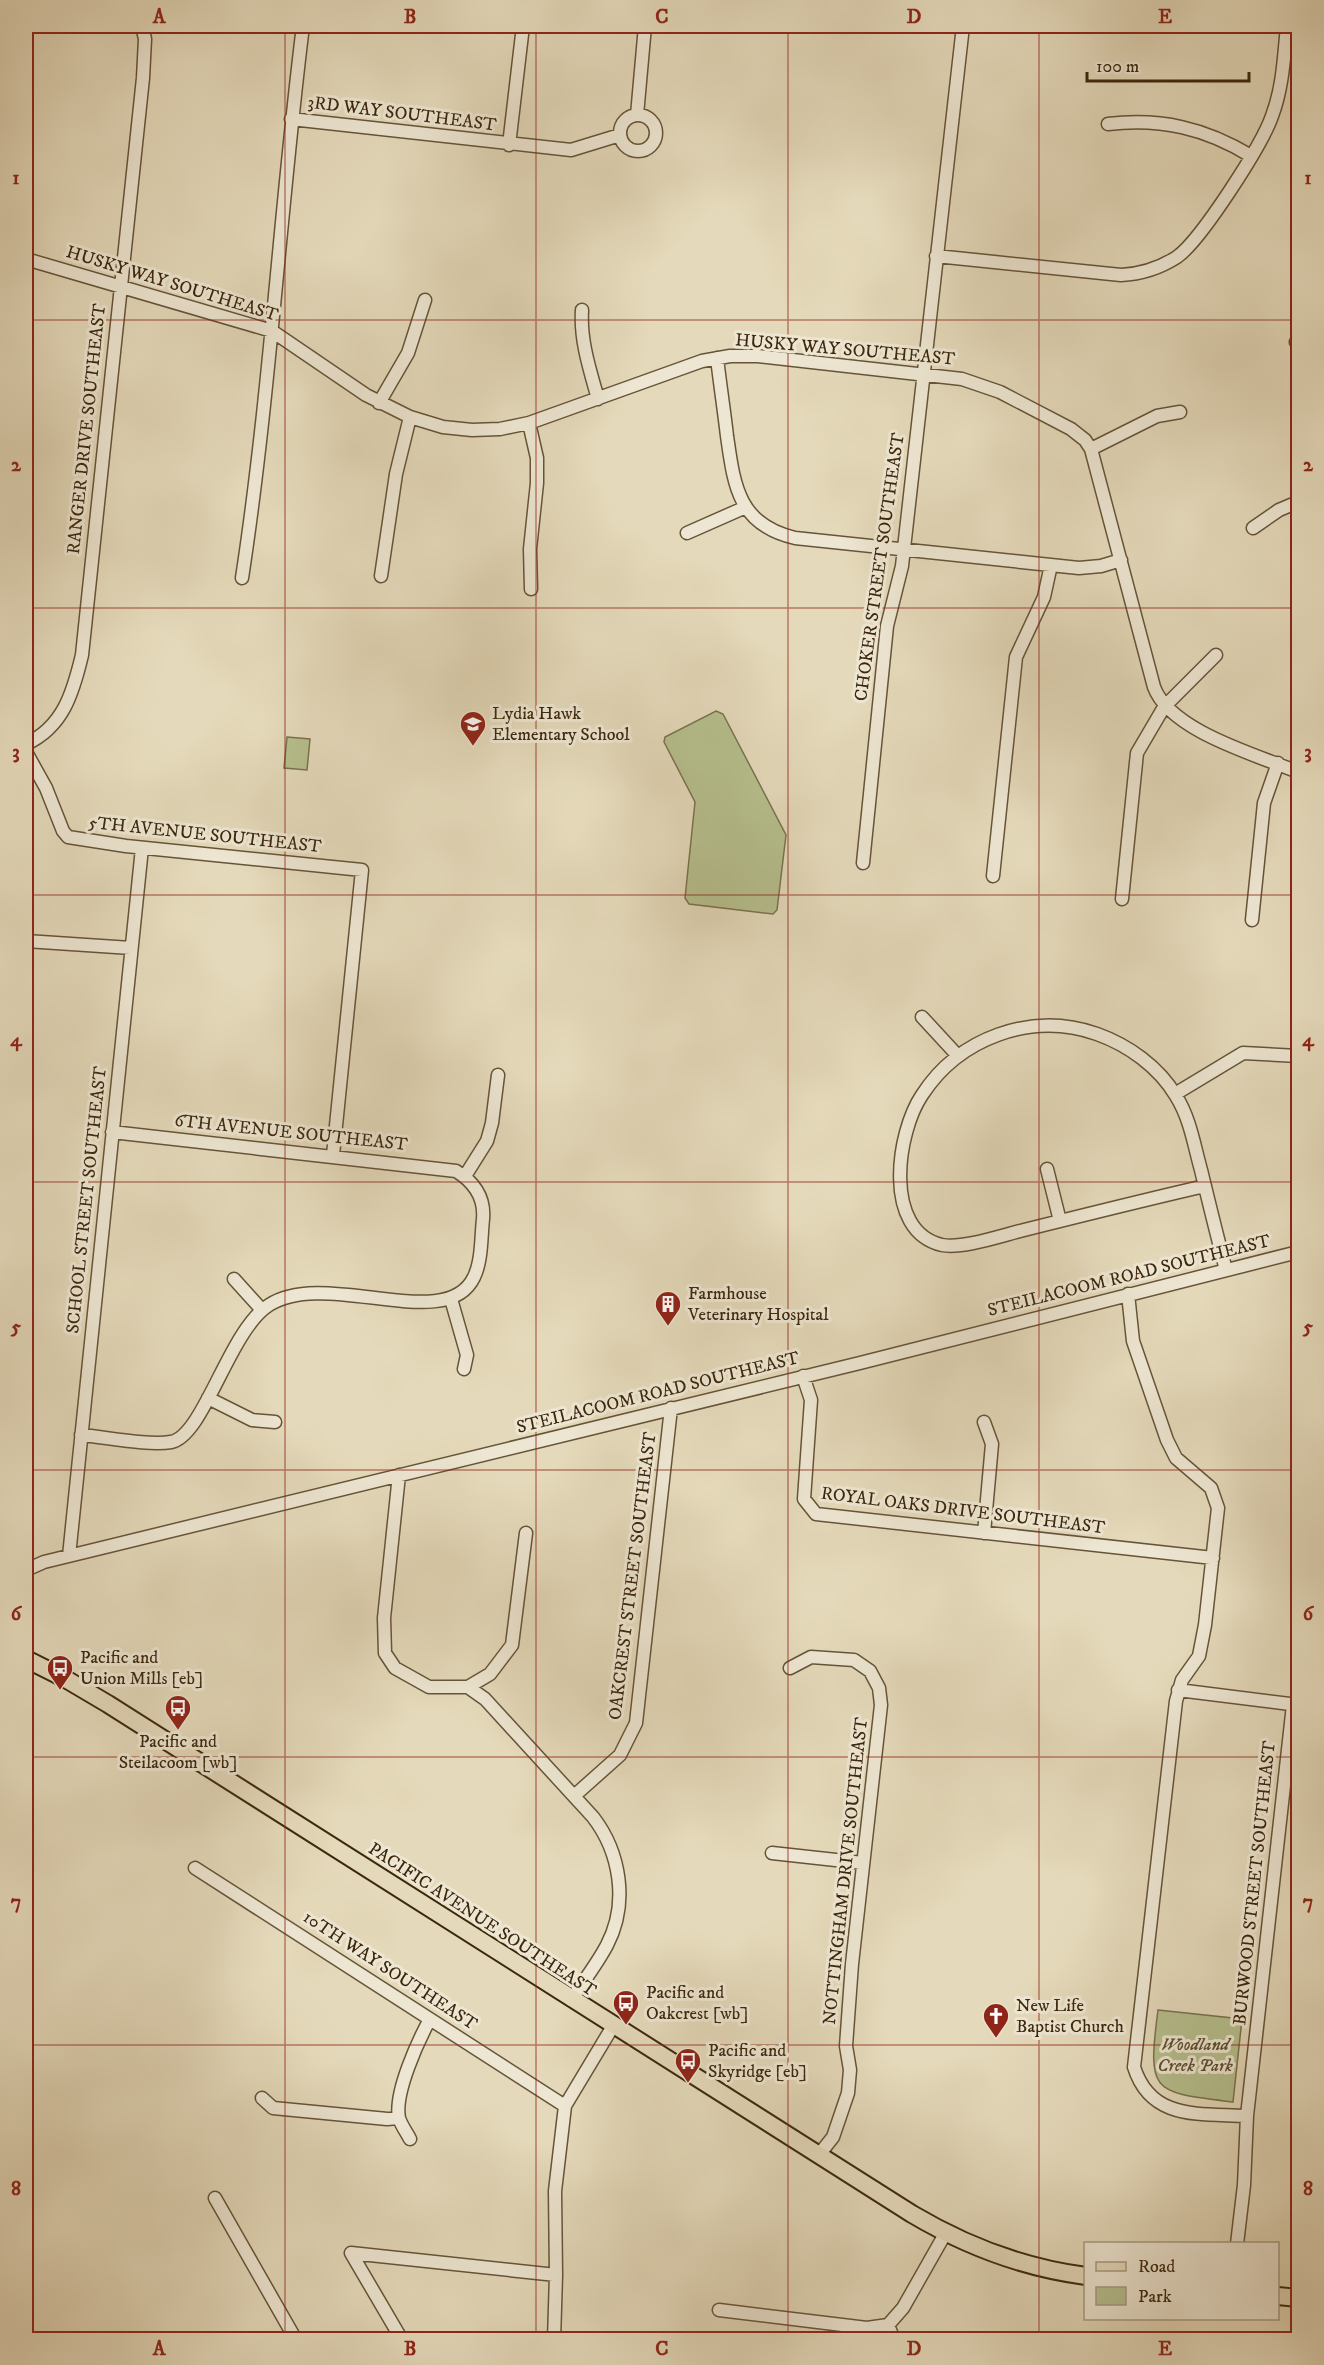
<svg xmlns="http://www.w3.org/2000/svg" width="1324" height="2365" font-family="'IM FELL DW Pica',serif">
  <style>
    .green { fill: #b6bf8e; stroke: #79734e; stroke-width: 1.5 }
    .lines { fill: none; stroke-linecap: round; stroke-linejoin: round }
    .minor-casing { stroke: #665438; stroke-width: 15 }
    .major-casing { stroke: #3c270d; stroke-width: 20 }
    .minor { stroke: #ede6d2; stroke-width: 12 }
    .major { stroke: #e4d9ba; stroke-width: 16 }
    .grid { fill: none; stroke: #8f2418; stroke-width: 1.5; stroke-opacity: 0.55 }
    .labels { text-anchor: middle; dominant-baseline: central; stroke-width: 6; stroke-linejoin: round; paint-order: stroke }
    .street-label { font-size: 18px; fill: #3c270d; stroke: #ede6d2 }
    .poi-label { font-size: 18px; fill: #3c270d; stroke: #ede6d2; text-anchor: start }
    .park-label { font-size: 18px; font-style: italic; fill: #5a4d2d; stroke: #ede6d2 }
    .neatline { fill: none; stroke: #8f2418; stroke-width: 2 }
    .grid-label { font-size: 20px; text-anchor: middle; font-weight: bold; fill: #8f2418 }
  </style>
  <rect width="100%" height="100%" fill="#e4d9ba"/>
  <filter id="stains"><feTurbulence type="fractalNoise" baseFrequency=".00333" numOctaves="4"/><feColorMatrix values="0 0 0 0 .2 0 0 0 0 .09 0 0 0 0 .02 0 0 0 .5 -.17"/></filter>
  <radialGradient id="worn" r=".72"><stop offset=".6" stop-color="#630" stop-opacity="0"/><stop offset="1" stop-color="#630" stop-opacity=".3"/></radialGradient>
  <path class="green" d="M716 711 723 714 786 835 777 910 773 914 689 904 685 898 695 802 664 742 665 737Z
    M287 737 310 739 307 770 284 768Z
    M1158 2010 1242 2019 1233 2102C1152 2092 1147 2094 1158 2010Z"/>
  <g class="lines">
    <g class="minor-casing">
      <path id="minor" d="M637 115 645 26
        M620 133a18 18 0 1 1 36 0a18 18 0 1 1-36 0Z
        M291 119 571 150 620 135
        M1108 124C1161 118 1205 128 1251 156
        M509 145 523 26
        M936 256 1121 275C1141 274 1160 268 1177 257 1201 240 1262 145 1272 116 1283 87 1284 56 1287 26
        M26 259 272 331 366 395 410 417 443 427 472 430 500 429 529 423 702 361 730 356H758L962 379 1000 392 1071 429 1085 440 1091 449 1154 687C1170 731 1257 755 1298 772
        M582 310C580 341 590 370 598 399
        M1296 342 1298 346
        M717 358C720 384 724 410 727 436 734 485 738 525 795 538L1079 568 1101 566 1121 560
        M379 403 408 353 425 300
        M529 423 537 458V483L530 549 531 589
        M1091 449 1157 416 1180 412
        M1253 528 1279 510 1298 502
        M687 533 746 507
        M381 576 396 474 410 417
        M242 578C270 395 280 209 303 26
        M26 744C63 727 73 693 82 655L143 78 145 39 142 26
        M26 752 46 788 63 831 68 837 126 846 362 870 333 1155
        M863 863 887 626 902 566 963 26
        M993 876 1016 657 1044 597 1051 565
        M1122 899 1137 753 1164 707 1216 655
        M1252 920 1264 803 1278 763
        M26 941 131 948
        M922 1017 958 1056
        M1175 1094 1243 1053 1298 1056
        M1047 1169 1060 1221
        M465 1176 487 1141 492 1123 498 1075
        M1205 1186C1144 1200 1084 1215 1024 1230 1003 1235 963 1249 942 1245 882 1231 897 1132 922 1095 959 1038 1031 1011 1097 1034 1128 1045 1159 1067 1176 1096 1190 1118 1194 1145 1201 1170 1209 1203 1217 1236 1226 1270
        M234 1279 262 1310
        M1128 1294 1133 1341 1167 1440 1176 1458 1211 1488 1218 1508 1205 1625 1199 1656 1182 1680 1176 1701 1134 2067C1151 2121 1200 2113 1247 2116
        M451 1299 467 1355 464 1369
        M803 1376 811 1400 804 1499 816 1514 1213 1558
        M208 1398 252 1420 275 1422
        M984 1422 992 1444 984 1533
        M81 1435C105 1437 149 1446 171 1442 204 1436 229 1330 269 1305 326 1268 447 1335 474 1277 482 1261 481 1237 483 1219 485 1197 474 1182 456 1171L112 1132
        M399 1475 384 1618 385 1653 395 1668 429 1687H468L485 1699 593 1817C620 1852 629 1903 607 1945 597 1964 583 1982 571 2000
        M69 1556 142 848
        M26 1570 44 1562 860 1363 1298 1252
        M790 1668 811 1657 854 1660 870 1671 879 1688 881 1705 852 1964 846 2046 850 2070 848 2093 833 2137 818 2156
        M468 1687 490 1674 512 1645 526 1533
        M1178 1690 1298 1705
        M574 1796 620 1755 636 1723 671 1408
        M772 1853 863 1863
        M195 1868 565 2106
        M262 2098 273 2108 387 2119 399 2118
        M410 2139C407 2133 401 2125 399 2118 394 2093 418 2041 430 2019
        M215 2198 296 2340
        M1237 2244 1244 2185 1247 2116 1293 1705
        M351 2253 556 2275
        M351 2253 402 2340
        M719 2310 867 2328 888 2325 894 2340
        M888 2325 903 2308 945 2234
        M554 2340 556 2275 555 2191 565 2106 613 2026"/>
    </g>
    <g class="major-casing">
      <path id="major" d="M26 1659 64 1678 108 1704 912 2214C966 2246 1024 2268 1086 2276
        M1278 2296 1298 2298"/>
    </g>
    <use href="#minor" class="minor"/>
    <use href="#major" class="major"/>
  </g>
  <path class="grid" d="M285 26V2340M536 26V2340M788 26V2340M1039 26V2340M26 320H1298M26 608H1298M26 895H1298M26 1182H1298M26 1470H1298M26 1757H1298M26 2045H1298"/>
  <defs>
    <g id="school-pin" transform="scale(1.35)"><path d="M0 17L-7.5 6A9.5 9.5 0 1 1 7.5 6Z" fill="#8f2418" stroke="#ede6d2"/><path d="M0-5L7-2L0 1L-7-2ZM-4 1L0 2.5L4 1V4Q0 6-4 4Z" fill="#fff"/></g>
    <g id="building-pin" transform="scale(1.35)"><path d="M0 17L-7.5 6A9.5 9.5 0 1 1 7.5 6Z" fill="#8f2418" stroke="#ede6d2"/><path d="M-4-6H4V6H1V3H-1V6H-4ZM-2.5-4.3h1.7v1.8h-1.7ZM.8-4.3h1.7v1.8H.8ZM-2.5-1h1.7V.8h-1.7ZM.8-1h1.7V.8H.8Z" fill="#fff"/></g>
    <g id="bus-pin" transform="scale(1.35)"><path d="M0 17L-7.5 6A9.5 9.5 0 1 1 7.5 6Z" fill="#8f2418" stroke="#ede6d2"/><path d="M-5-6H5V4H4V6H2V4H-2V6H-4V4H-5ZM-3.5-4V0h7V-4ZM-3.5 1.2v1.5H-2V1.2ZM2 1.2v1.5H3.5V1.2Z" fill="#fff"/></g>
    <g id="church-pin" transform="scale(1.35)"><path d="M0 17L-7.5 6A9.5 9.5 0 1 1 7.5 6Z" fill="#8f2418" stroke="#ede6d2"/><path d="M-1.2-6h2.4v3.5h3.3v2.4h-3.3V6h-2.4V-.1h-3.3v-2.4h3.3Z" fill="#fff"/></g>
  </defs>
  <g fill-rule="evenodd">
    <use href="#school-pin" x="473" y="724"/>
    <use href="#building-pin" x="668" y="1304"/>
    <use href="#bus-pin" x="60" y="1668"/>
    <use href="#bus-pin" x="178" y="1708"/>
    <use href="#bus-pin" x="626" y="2003"/>
    <use href="#church-pin" x="996" y="2016"/>
    <use href="#bus-pin" x="688" y="2061"/>
  </g>
  <g class="labels">
    <g class="street-label">
      <text transform="translate(402 114) rotate(7)">3RD WAY SOUTHEAST</text>
      <text transform="translate(172 284) rotate(17)">HUSKY WAY SOUTHEAST</text>
      <text transform="translate(845 350) rotate(5)">HUSKY WAY SOUTHEAST</text>
      <text transform="translate(87 429) rotate(-84)">RANGER DRIVE SOUTHEAST</text>
      <text transform="translate(880 567) rotate(-82)">CHOKER STREET SOUTHEAST</text>
      <text transform="translate(205 835) rotate(6)">5TH AVENUE SOUTHEAST</text>
      <text transform="translate(291 1133) rotate(6)">6TH AVENUE SOUTHEAST</text>
      <text transform="translate(87 1200) rotate(-84)">SCHOOL STREET SOUTHEAST</text>
      <text transform="translate(1129 1276) rotate(-14)">STEILACOOM ROAD SOUTHEAST</text>
      <text transform="translate(658 1393) rotate(-14)">STEILACOOM ROAD SOUTHEAST</text>
      <text transform="translate(963 1511) rotate(7)">ROYAL OAKS DRIVE SOUTHEAST</text>
      <text transform="translate(633 1576) rotate(-83)">OAKCREST STREET SOUTHEAST</text>
      <text transform="translate(846 1871) rotate(-84)">NOTTINGHAM DRIVE SOUTHEAST</text>
      <text transform="translate(1255 1883) rotate(-84)">BURWOOD STREET SOUTHEAST</text>
      <text transform="translate(482 1920) rotate(33)">PACIFIC AVENUE SOUTHEAST</text>
      <text transform="translate(390 1971) rotate(33)">10TH WAY SOUTHEAST</text>
    </g>
    <g class="poi-label">
      <text x="492" y="714">Lydia Hawk<tspan x="492" dy="21">Elementary School</tspan></text>
      <text x="688" y="1294">Farmhouse<tspan x="688" dy="21">Veterinary Hospital</tspan></text>
      <text x="80" y="1658">Pacific and<tspan x="80" dy="21">Union Mills [eb]</tspan></text>
      <text x="178" y="1742" text-anchor="middle">Pacific and<tspan x="178" dy="21">Steilacoom [wb]</tspan></text>
      <text x="646" y="1993">Pacific and<tspan x="646" dy="21">Oakcrest [wb]</tspan></text>
      <text x="1016" y="2006">New Life<tspan x="1016" dy="21">Baptist Church</tspan></text>
      <text x="708" y="2051">Pacific and<tspan x="708" dy="21">Skyridge [eb]</tspan></text>
    </g>
    <g class="park-label">
      <text x="1195" y="2045">Woodland<tspan x="1195" dy="21">Creek Park</tspan></text>
    </g>
  </g>
  <rect width="1324" height="2365" fill="none" stroke="#e4d9ba" stroke-width="66"/>
  <rect x="1084" y="2242" width="195" height="78" fill="#ede6d2" stroke="#a69a83" stroke-width="1.5"/>
  <rect x="1096" y="2262" width="30" height="9" fill="#e4d9ba" stroke="#a69a83" stroke-width="1.5"/>
  <text x="1138" y="2272" font-size="18" fill="#3c270d">Road</text>
  <rect x="1096" y="2287" width="30" height="18" fill="#b6bf8e" stroke="#a69a83" stroke-width="1.5"/>
  <text x="1138" y="2302" font-size="18" fill="#3c270d">Park</text>
  <path d="M1087 72v9h162v-9" fill="none" stroke="#3c270d" stroke-width="3"/>
  <text x="1096" y="72" font-size="18" fill="#3c270d" stroke="#ede6d2" stroke-width="4.5" paint-order="stroke">100 m</text>
  <rect x="33" y="33" width="1258" height="2299" class="neatline"/>
  <g class="grid-label">
    <text x="159" y="23">A</text>
    <text x="410" y="23">B</text>
    <text x="662" y="23">C</text>
    <text x="914" y="23">D</text>
    <text x="1165" y="23">E</text>
    <text x="16" y="184">1</text>
    <text x="1308" y="184">1</text>
    <text x="16" y="471">2</text>
    <text x="1308" y="471">2</text>
    <text x="16" y="758">3</text>
    <text x="1308" y="758">3</text>
    <text x="16" y="1046">4</text>
    <text x="1308" y="1046">4</text>
    <text x="16" y="1333">5</text>
    <text x="1308" y="1333">5</text>
    <text x="16" y="1620">6</text>
    <text x="1308" y="1620">6</text>
    <text x="16" y="1908">7</text>
    <text x="1308" y="1908">7</text>
    <text x="16" y="2195">8</text>
    <text x="1308" y="2195">8</text>
    <text x="159" y="2355">A</text>
    <text x="410" y="2355">B</text>
    <text x="662" y="2355">C</text>
    <text x="914" y="2355">D</text>
    <text x="1165" y="2355">E</text>
  </g>
  <rect width="100%" height="100%" filter="url(#stains)"/>
  <rect width="100%" height="100%" fill="url(#worn)"/>
</svg>
